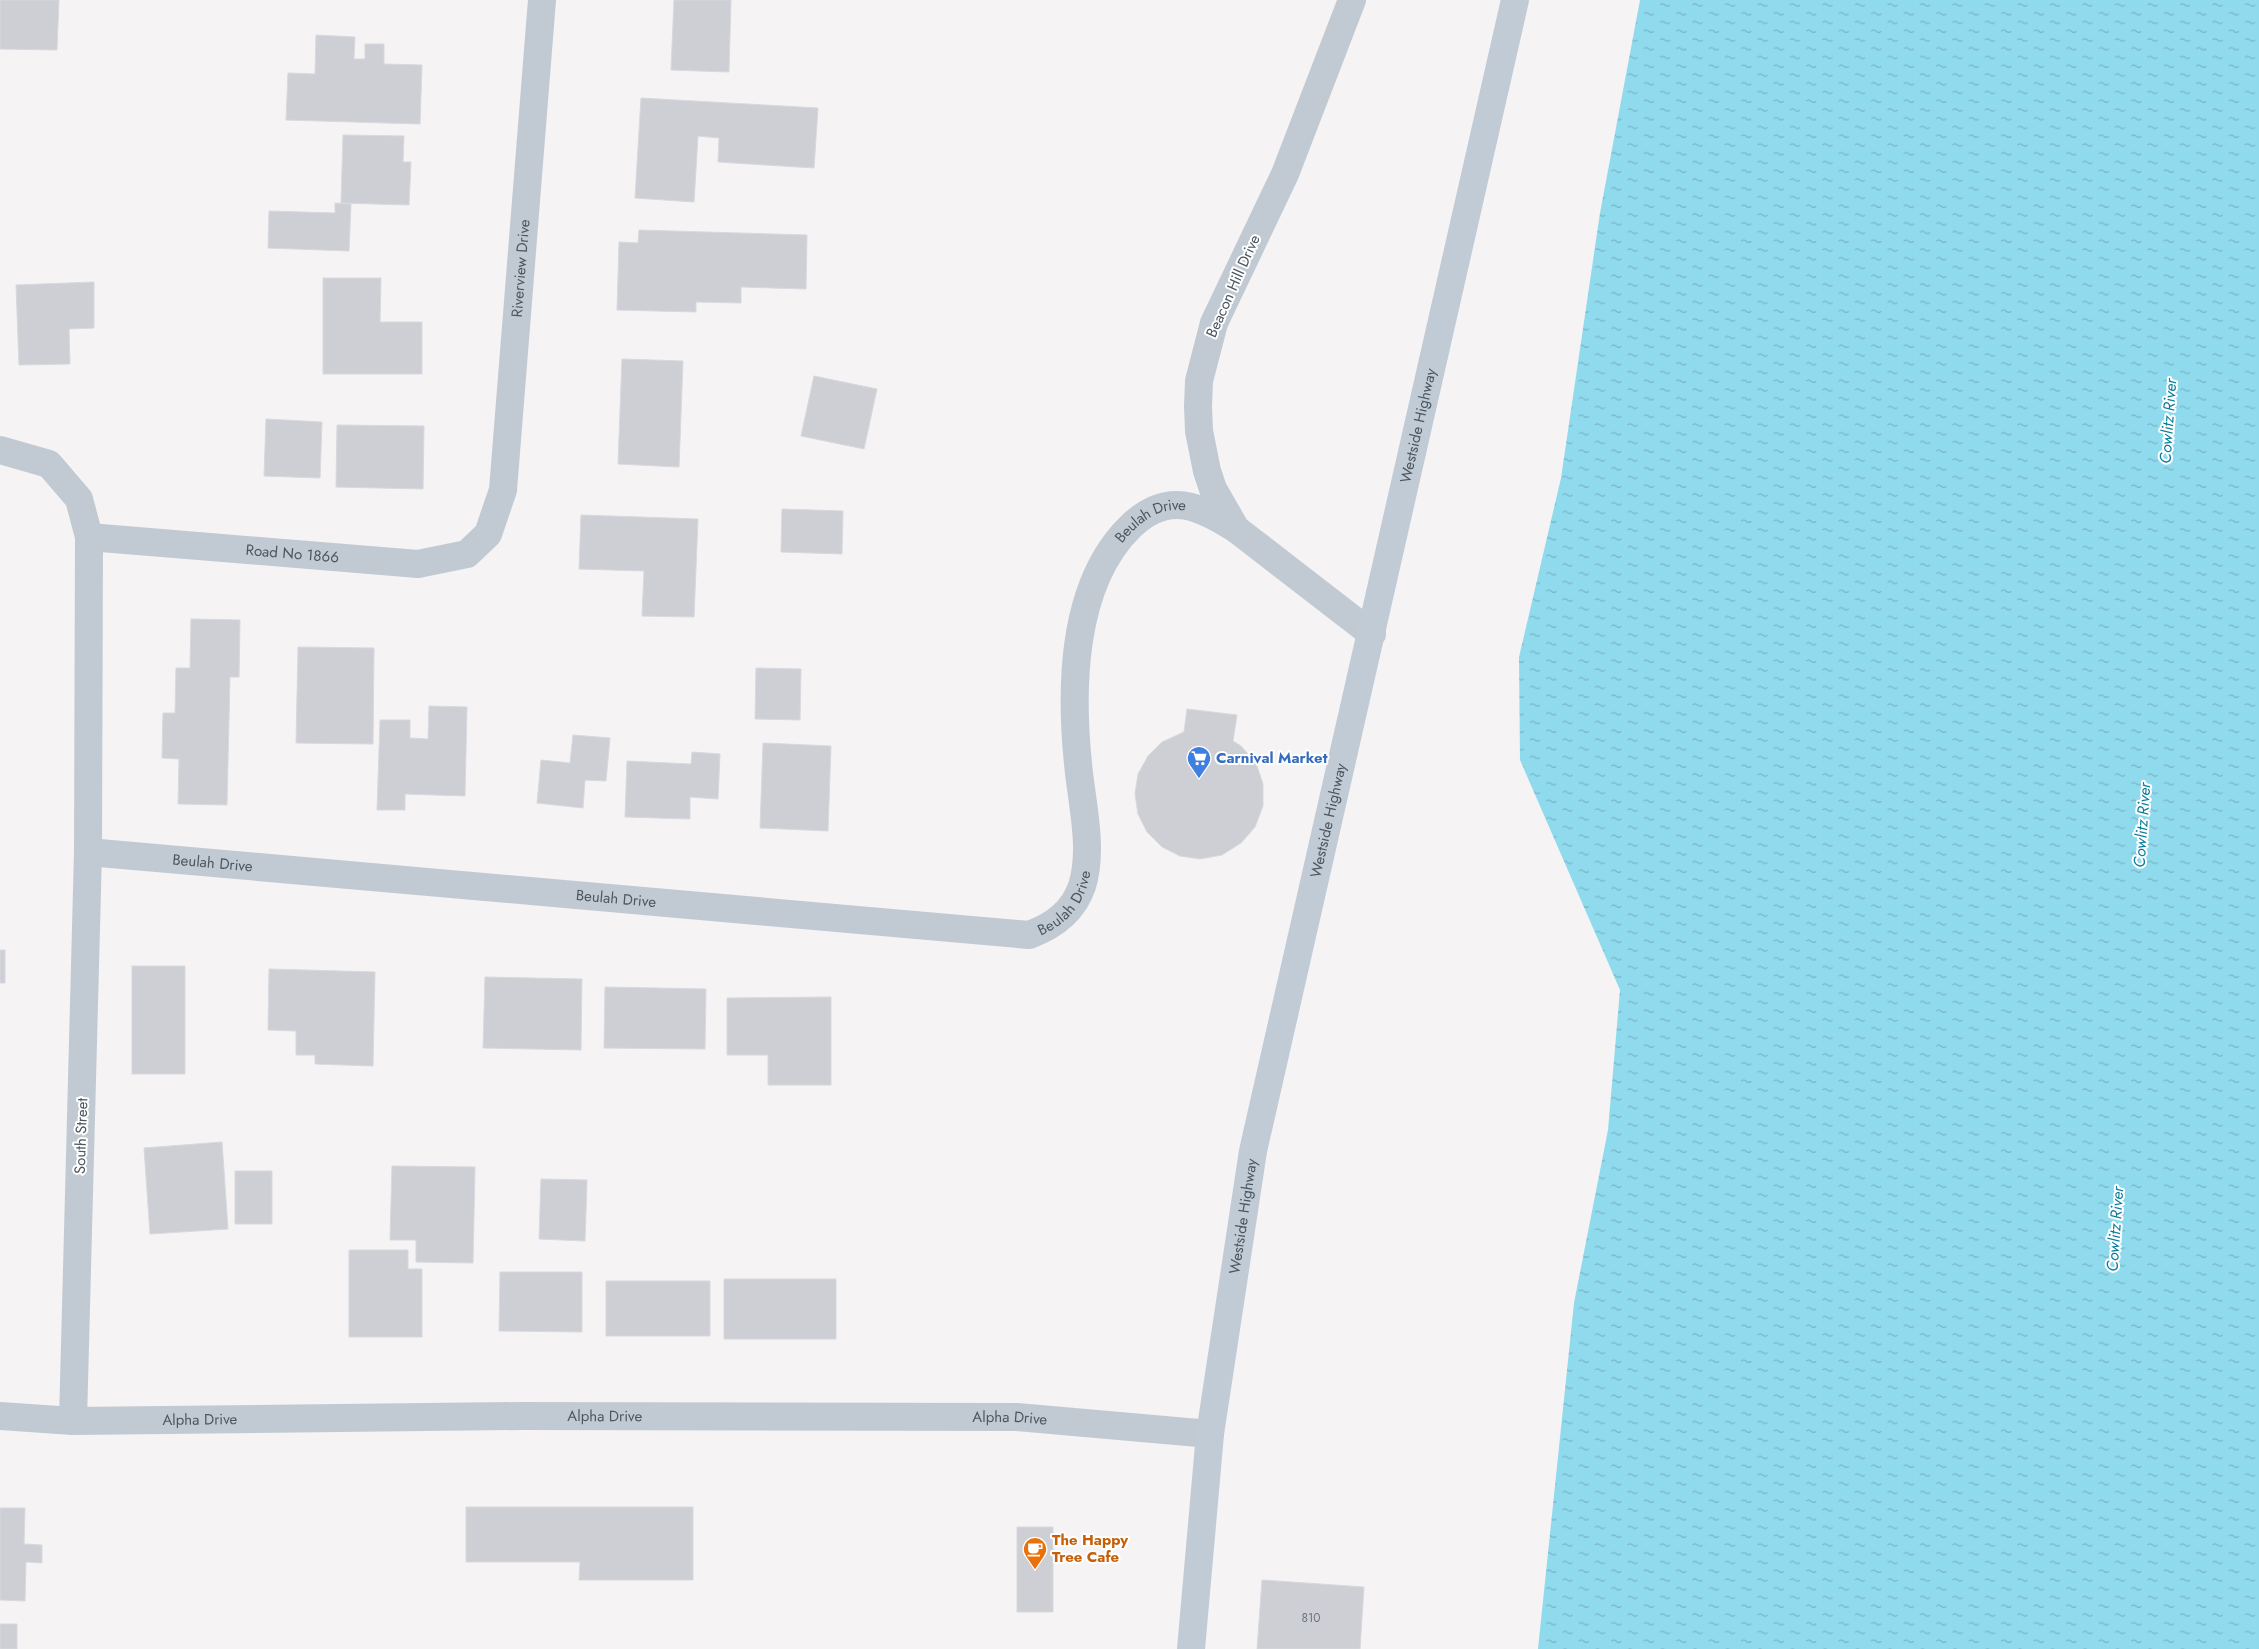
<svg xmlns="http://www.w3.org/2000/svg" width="2259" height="1649" font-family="Jost,sans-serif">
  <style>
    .water { fill: url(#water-ripples) }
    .building { fill: #cdcfd5; stroke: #d7d9de }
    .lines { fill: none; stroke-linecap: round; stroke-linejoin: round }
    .minor { stroke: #c1cad2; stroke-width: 28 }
    .secondary { stroke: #c1cbd6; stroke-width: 28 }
    .labels { text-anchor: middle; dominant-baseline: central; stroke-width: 4; stroke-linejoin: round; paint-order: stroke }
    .number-label { font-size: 12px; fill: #6b747e }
    .street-label { font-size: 15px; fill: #4a5661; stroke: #fff }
    .shop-label { font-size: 15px; font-weight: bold; fill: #366cbe; stroke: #fff; text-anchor: start }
    .food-label { font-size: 15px; font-weight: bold; fill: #c56008; stroke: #fff; text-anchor: start }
    .water-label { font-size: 16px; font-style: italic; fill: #0c7c9b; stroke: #fff }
  </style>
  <defs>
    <pattern id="water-ripples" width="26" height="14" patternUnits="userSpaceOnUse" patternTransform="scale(1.25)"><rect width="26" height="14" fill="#90daee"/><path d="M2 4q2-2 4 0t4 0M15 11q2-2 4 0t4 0" fill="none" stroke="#78b4c4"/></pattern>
  </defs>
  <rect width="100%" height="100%" fill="#f5f3f3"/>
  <path class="water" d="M1640 0H2259V1649H1538L1574 1303 1608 1130 1620 990 1520 760 1519 657 1561 478 1600 213Z"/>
  <path class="building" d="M0 0H59L57 50 0 49Z
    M674 0H731L729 72 671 70Z
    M316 35 355 37 354 59H365V44H384V64L422 65 420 124 286 120 288 73 315 74Z
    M641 98 818 108 814 168 718 162 719 138 698 136 694 202 635 198Z
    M343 135 404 136 403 162H411L409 205 341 203Z
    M335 203 351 204 349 251 268 248 269 211 335 213Z
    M639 230 807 235 806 289 741 287V303L696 302V312L617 310 619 242 638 243Z
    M323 278H381L380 322H422V374H323Z
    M94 282V328L69 329 70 364 19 365 16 285Z
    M622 359 683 361 679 467 618 464Z
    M814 376 877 389 864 449 801 436Z
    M266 419 322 422 320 478 264 476Z
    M337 425 424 426 423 489 336 487Z
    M782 509 843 511 842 554 781 552Z
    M581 515 698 519 694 617 642 616 644 571 579 569Z
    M191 619 240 620 239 677H230L227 805 178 804 179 759 162 758 163 713H175L176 668H190Z
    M298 647 374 648 373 744 296 743Z
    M756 668 801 669 800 720 755 719Z
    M429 706 467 707 465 796 405 794V810H377L380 720H410V738L428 739Z
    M1187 709 1237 715 1233 741 1241 746 1256 763 1263 784V806L1255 827 1241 843 1222 855 1200 859 1180 856 1162 847 1147 832 1138 814 1135 794 1138 774 1148 756 1162 742 1184 732Z
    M573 735 610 738 606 781 585 780 583 808 537 803 541 760 570 763Z
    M763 743 831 746 828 831 760 828Z
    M692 752 720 754 718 799 690 797V819L625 817 627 761 691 764Z
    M0 950H5V983H0Z
    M132 966H185V1074H132Z
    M269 969 375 972 373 1066 315 1064V1055H296V1031L268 1030Z
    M485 977 582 979 581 1050 483 1048Z
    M605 987 706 989 705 1049 604 1048Z
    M831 997V1085H768V1055H727V998Z
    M222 1142 228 1229 150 1234 144 1148Z
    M392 1166 475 1167 473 1263 416 1262V1240H390Z
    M235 1171H272V1224H235Z
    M541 1179 587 1180 585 1241 539 1239Z
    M349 1250H408V1269H422V1337H349Z
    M500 1272H582V1332L499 1331Z
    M724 1279H836V1339H724Z
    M606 1281H710V1336H606Z
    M466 1507H693V1580H579L580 1562H466Z
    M0 1508H25L24 1544 42 1545V1563L26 1562 25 1601 0 1600Z
    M1017 1527H1053V1612H1017Z
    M1262 1580 1364 1587 1360 1649H1257Z
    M0 1624H17V1649H0Z"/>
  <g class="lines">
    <g class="minor">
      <path d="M1352 0 1285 174 1214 323 1199 381 1198 406 1199 431 1207 471 1213 489 1236 529 1372 634"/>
      <path d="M0 450 49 464 79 499 89 537 88 852 73 1421"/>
      <path id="s1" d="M89 537 418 564 467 554 488 534 503 490 542 0"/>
      <path id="s2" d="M88 852 1029 935C1054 926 1073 912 1082 886 1093 851 1083 808 1079 773 1070 694 1070 585 1131 526 1168 491 1198 505 1236 529"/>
      <path id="s3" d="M0 1416 73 1421 521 1416 1017 1417 1210 1434"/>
    </g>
    <path class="secondary" id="s4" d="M1191 1649 1210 1434 1253 1151 1515 0"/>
  </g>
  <defs>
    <g id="supermarket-pin" transform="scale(1.25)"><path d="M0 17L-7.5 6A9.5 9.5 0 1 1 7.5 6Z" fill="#3f7fe0" stroke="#fff"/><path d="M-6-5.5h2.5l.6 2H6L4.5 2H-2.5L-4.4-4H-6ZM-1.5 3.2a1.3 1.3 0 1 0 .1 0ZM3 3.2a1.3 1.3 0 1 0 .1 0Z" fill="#fff"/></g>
    <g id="cafe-pin" transform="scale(1.25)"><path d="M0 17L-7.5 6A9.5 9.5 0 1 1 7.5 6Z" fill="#e8710a" stroke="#fff"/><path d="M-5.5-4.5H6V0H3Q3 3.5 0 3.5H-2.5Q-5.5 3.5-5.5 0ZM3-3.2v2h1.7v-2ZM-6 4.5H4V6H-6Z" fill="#fff"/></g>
  </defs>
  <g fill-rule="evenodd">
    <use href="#supermarket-pin" x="1199" y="758"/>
    <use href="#cafe-pin" x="1035" y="1549"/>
  </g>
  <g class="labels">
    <g class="number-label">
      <text x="1311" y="1618">810</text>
    </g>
    <g class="street-label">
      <text stroke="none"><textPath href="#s1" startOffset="678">Riverview Drive</textPath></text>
      <text transform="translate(1233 286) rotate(-66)">Beacon Hill Drive</text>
      <text stroke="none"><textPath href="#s4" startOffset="1246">Westside Highway</textPath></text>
      <text stroke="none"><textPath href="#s2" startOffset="1415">Beulah Drive</textPath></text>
      <text stroke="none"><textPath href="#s1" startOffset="204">Road No 1866</textPath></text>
      <text stroke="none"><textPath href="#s4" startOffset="841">Westside Highway</textPath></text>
      <text stroke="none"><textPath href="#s2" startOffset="125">Beulah Drive</textPath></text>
      <text stroke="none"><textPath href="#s2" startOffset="530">Beulah Drive</textPath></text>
      <text stroke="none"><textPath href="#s2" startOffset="995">Beulah Drive</textPath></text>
      <text transform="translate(81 1136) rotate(-88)">South Street</text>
      <text stroke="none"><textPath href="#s4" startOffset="436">Westside Highway</textPath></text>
      <text stroke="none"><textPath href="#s3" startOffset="605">Alpha Drive</textPath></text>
      <text stroke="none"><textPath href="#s3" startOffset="1010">Alpha Drive</textPath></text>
      <text stroke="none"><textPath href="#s3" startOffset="200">Alpha Drive</textPath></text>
    </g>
    <g class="shop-label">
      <text x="1216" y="758">Carnival Market</text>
    </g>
    <g class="food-label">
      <text x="1052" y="1540">The Happy<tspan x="1052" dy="17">Tree Cafe</tspan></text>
    </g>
    <g class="water-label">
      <text transform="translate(2168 421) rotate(-86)">Cowlitz River</text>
      <text transform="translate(2142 825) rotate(-86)">Cowlitz River</text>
      <text transform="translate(2115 1229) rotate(-86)">Cowlitz River</text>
    </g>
  </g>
</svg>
